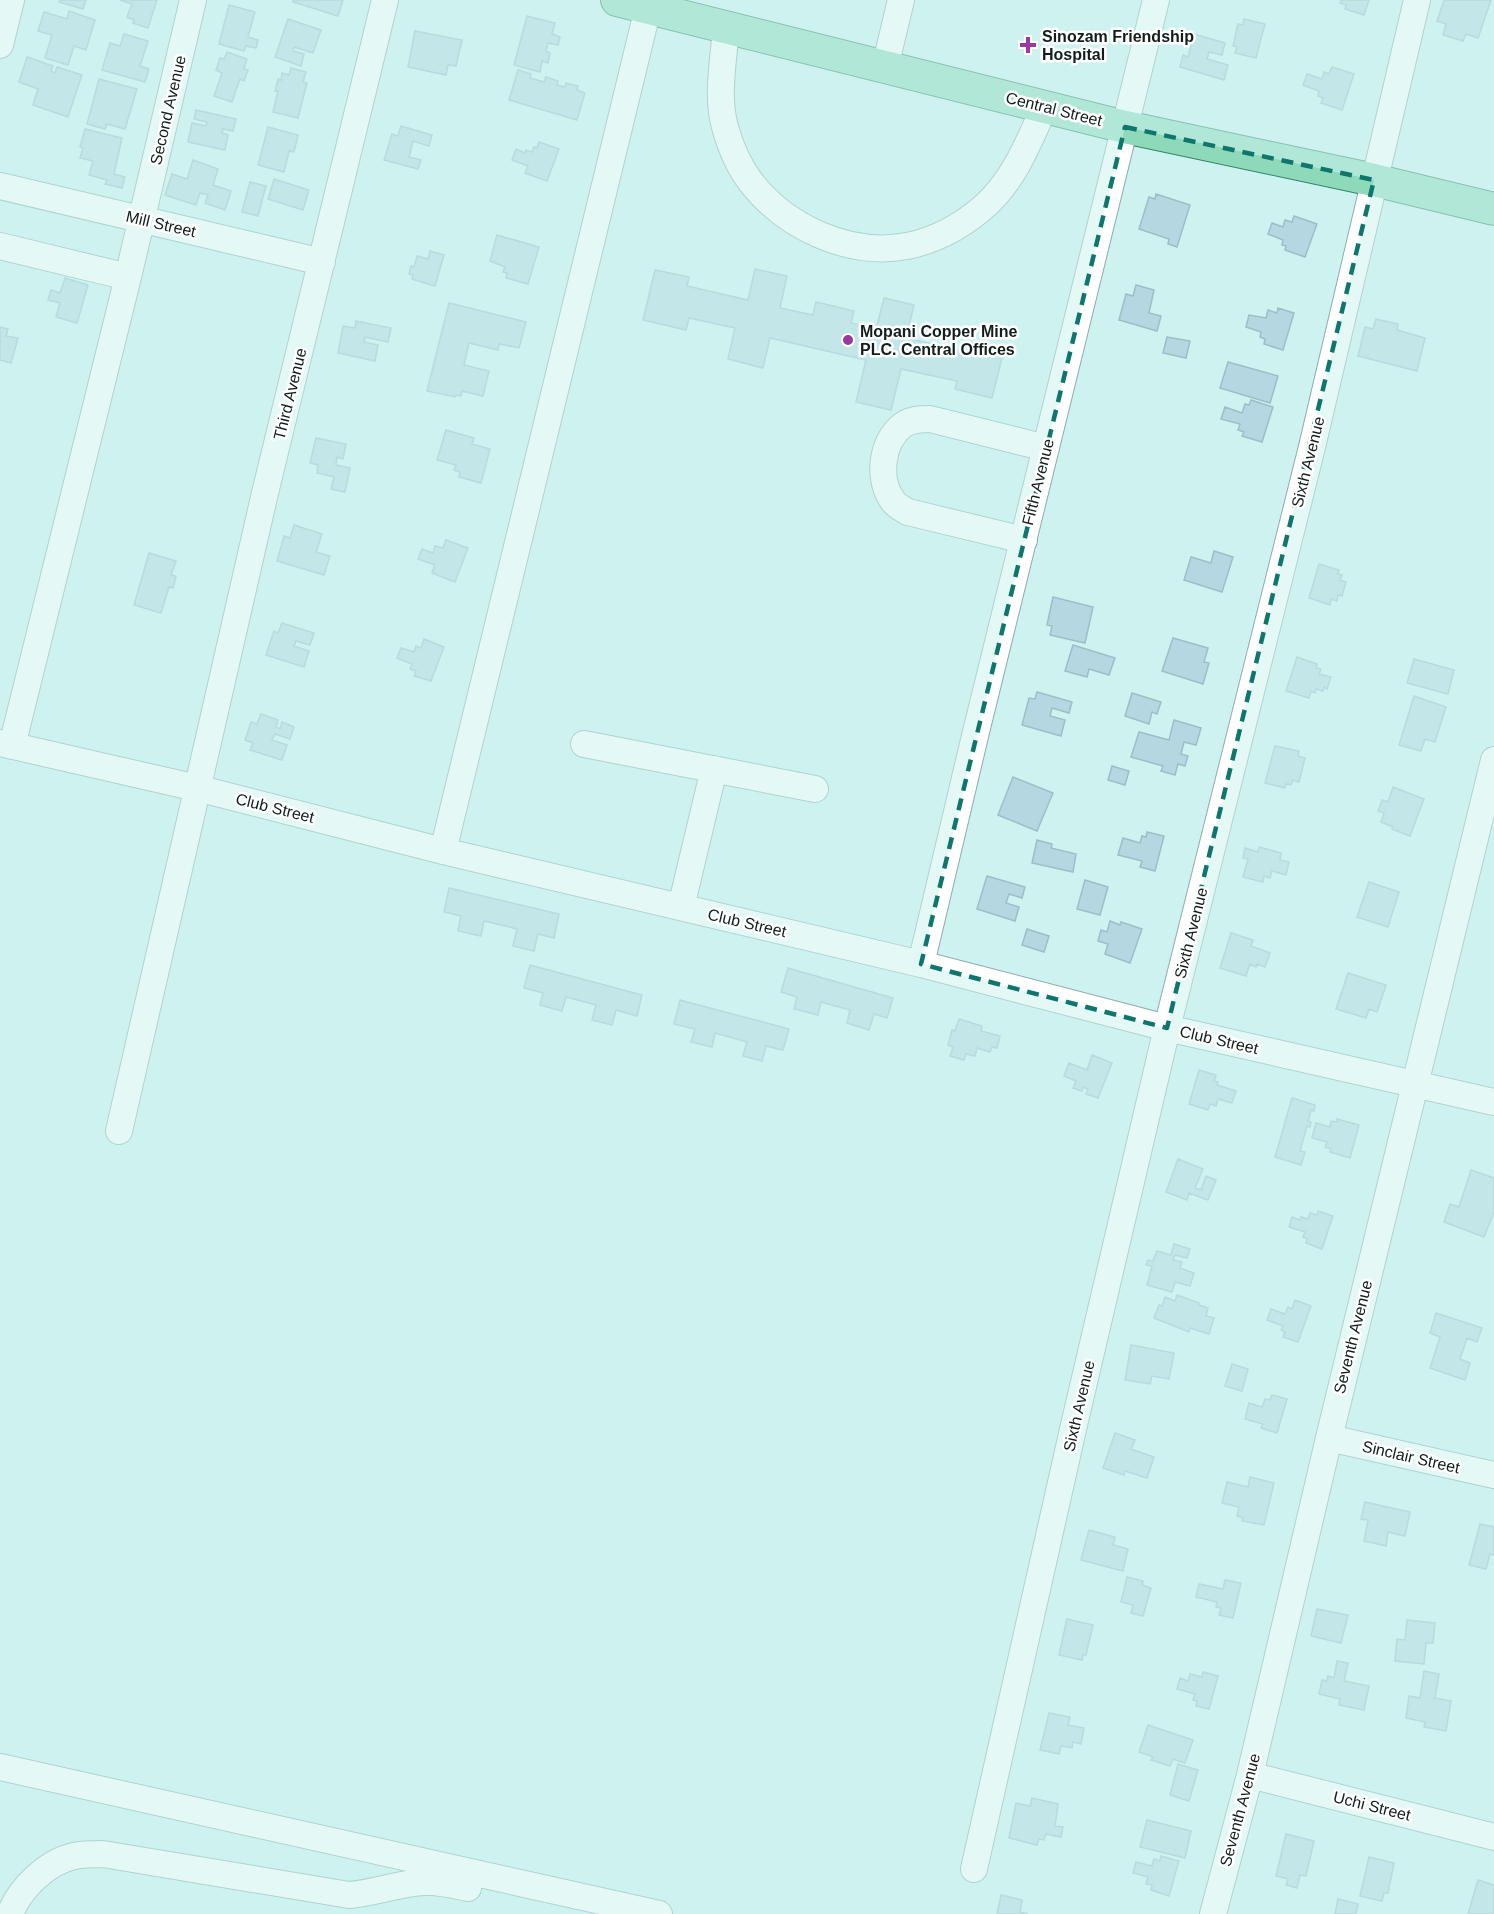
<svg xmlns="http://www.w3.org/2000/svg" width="1494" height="1914" font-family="Helvetica,sans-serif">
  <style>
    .building { fill: #b5d7e1; stroke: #9dbec7; stroke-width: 1.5 }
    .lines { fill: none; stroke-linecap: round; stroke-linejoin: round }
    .minor-casing { stroke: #8baeab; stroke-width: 28 }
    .major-casing { stroke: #308764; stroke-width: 34 }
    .minor { stroke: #fff; stroke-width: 26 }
    .major { stroke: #8ed9b9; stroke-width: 32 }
    .marked { fill: none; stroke: #0f766e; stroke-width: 4.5; stroke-dasharray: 12 8; stroke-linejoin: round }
    .poi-dot { fill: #9d389e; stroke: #fff; stroke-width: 2 }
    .labels { text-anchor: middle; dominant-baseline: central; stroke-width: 5; stroke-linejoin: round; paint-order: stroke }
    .poi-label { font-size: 16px; font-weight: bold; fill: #101e1c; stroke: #fff; text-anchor: start }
    .street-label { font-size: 16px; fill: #101e1c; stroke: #fff }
  </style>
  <rect width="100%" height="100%" fill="#cef2ef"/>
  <path class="building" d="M60 0H86L83 9 59 2Z
    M120 0H157L148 28 133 23 134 20 127 17 132 4Z
    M293 0H343L338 16 293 2Z
    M1341 0H1369L1364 15 1345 9 1346 5 1340 3Z
    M1444 0H1491L1478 38 1466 34 1463 41 1443 35 1446 24 1437 21Z
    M229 5 255 12 248 37 258 40 256 48 246 46 244 51 219 44Z
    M69 11 95 20 86 50 74 46 68 65 45 58 52 35 38 31 44 12 67 19Z
    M527 16 555 23 552 34 560 37 558 45 548 43 546 51 550 53 548 63 542 61 540 72 514 65Z
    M288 19 321 30 313 53 294 47 293 51 304 54 301 66 275 57Z
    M1244 19 1265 24 1256 58 1235 53 1237 47 1233 46 1238 24 1243 25Z
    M415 31 462 40 456 66 448 65 446 75 408 67Z
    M124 34 148 41 140 66 149 69 145 82 102 70 110 43 120 46Z
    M1194 34 1225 43 1222 55 1209 52 1207 59 1228 65 1224 80 1180 67 1183 55 1188 57Z
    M227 52 247 59 244 69 248 70 244 81 240 79 232 102 214 96 222 73 216 70 220 58 224 59Z
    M27 57 53 66 51 71 55 73 57 67 82 75 68 117 33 105 38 89 19 82Z
    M1332 67 1354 74 1342 110 1321 103 1323 98 1318 96 1319 91 1303 85 1307 74 1322 79 1324 72 1329 74Z
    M291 68 306 72 303 82 307 83 298 118 273 112 278 91H275L278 79 281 80 282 73 289 75Z
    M518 70 531 74 530 78 544 82 546 77 558 81 557 85 565 87 566 83 578 86 577 90 585 93 577 120 509 100Z
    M99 79 137 89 125 129 107 124 105 129 87 124Z
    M196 110 236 119 233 131 223 129 222 133 228 135 225 150 188 142 192 123 206 126 207 122 194 119Z
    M401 126 432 135 429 146 413 141 409 157 421 160 418 169 384 160 392 134 398 136Z
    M268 127 298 135 294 152 289 151 284 172 258 165Z
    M85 129 122 138 114 174 125 177 122 188 105 184 107 180 89 175 93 161 80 158 83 148 80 147Z
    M539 142 559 149 547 181 525 173 528 166 512 160 516 149 525 153 526 150 532 152 534 147 537 148Z
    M193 160 218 169 213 185 231 191 225 210 205 203 208 195 200 193 196 205 165 195 172 174 187 179Z
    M274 179 309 190 303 210 268 199Z
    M250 182 266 186 258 216 242 212Z
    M1156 194 1190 205 1177 247 1168 244 1169 239 1139 229 1149 197 1155 199Z
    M1294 216 1317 224 1305 257 1285 250 1286 246 1282 245 1283 240 1268 234 1272 223 1283 227 1285 220 1292 222Z
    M497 235 539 247 528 284 506 278 507 273 503 272 505 267 490 261Z
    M430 251 444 255 435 286 412 279 413 275 409 274 411 266 414 267 417 256 428 259Z
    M755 269 787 276 780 308 813 315 816 302 854 311 851 323 876 329 884 298 914 305 906 338 968 352 971 342 1004 350 992 398 955 389 957 381 901 369 891 410 856 402 866 360 770 338 763 368 728 359 735 328 689 318 686 330 643 320 655 270 689 277 687 286 748 300Z
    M65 278 88 285 77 323 56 317 60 303 48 300 51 290 60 293Z
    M1136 285 1154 290 1149 313 1161 316 1157 331 1119 320 1126 294 1133 296Z
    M449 303 526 322 519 348 499 344 498 350 469 343 464 365 489 371 483 396 462 391 461 396 456 395 455 397 427 391Z
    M1278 308 1294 313 1283 350 1264 344 1265 339 1260 337 1261 332 1246 327 1249 315 1266 318 1268 310 1277 313Z
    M1376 319 1398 324 1397 330 1425 338 1417 371 1358 356 1365 327 1373 329Z
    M356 321 391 328 388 342 365 337 364 342 378 345 375 361 338 353 343 326 355 328Z
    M0 327 8 329 6 336 18 338 11 363 0 360Z
    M1167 337 1190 341 1186 358 1163 353Z
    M1228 362 1278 376 1270 403 1220 388Z
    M1251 400 1273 407 1262 442 1242 436 1244 432 1238 430 1240 424 1221 419 1225 407 1242 413 1245 404 1249 405Z
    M446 430 474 438 472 444 490 449 481 483 459 477 460 472 454 470 456 465 437 460Z
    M316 438 346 444 343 459 337 457 336 465 350 468 345 492 331 489 334 477 317 473 318 465 310 463Z
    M294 525 322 534 316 552 330 556 324 575 277 561 284 536 290 538Z
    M446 540 468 548 455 582 432 573 435 565 418 559 422 549 433 553 435 546 443 548Z
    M1214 551 1233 557 1222 592 1184 580 1191 557 1211 563Z
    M149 553 176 561 171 575 176 576 173 588 169 587 161 613 134 605Z
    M1319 564 1339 570 1338 574 1342 575 1340 580 1346 582 1342 596 1338 595 1337 601 1331 599 1330 605 1309 598Z
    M1053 597 1093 607 1085 643 1050 635 1052 626 1047 625Z
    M282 623 314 633 310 645 296 641 294 646 309 651 304 667 266 655 274 631 278 633Z
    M1173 638 1208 648 1204 662 1209 663 1203 684 1162 671Z
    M424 639 444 647 431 681 414 676 416 671 410 669 412 664 397 658 401 648 414 652 416 646 421 648Z
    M1073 645 1115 658 1109 675 1089 669 1087 677 1065 671Z
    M1297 657 1317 664 1316 668 1321 669 1319 674 1331 677 1327 689 1324 687 1323 691 1316 689 1315 693 1311 691 1309 698 1286 691Z
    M1414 659 1454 670 1448 694 1407 683Z
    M1037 692 1072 702 1069 713 1052 708 1050 716 1065 720 1061 736 1022 725 1029 698 1035 699Z
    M1132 693 1161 702 1157 714 1152 712 1149 724 1125 716Z
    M1414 696 1446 707 1435 742 1425 739 1421 751 1399 745Z
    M261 714 278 720 276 727 280 729 282 722 294 727 290 739 275 734 272 740 287 745 282 760 250 750 253 743 245 740 251 722 257 724Z
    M1174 720 1201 728 1196 745 1184 742 1181 754 1188 756 1185 766 1178 764 1175 775 1161 771 1163 766 1131 757 1139 732 1169 740Z
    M1275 746 1299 751 1298 756 1305 758 1299 782 1293 780 1291 785 1286 784 1285 788 1265 783Z
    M1112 766 1129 771 1125 785 1108 780Z
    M1013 777 1053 793 1037 831 998 815Z
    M1393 787 1424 799 1410 836 1392 829 1393 827 1381 822 1384 813 1378 811 1382 800 1388 802Z
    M1147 832 1164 836 1155 871 1140 867 1142 861 1118 855 1123 838 1140 843 1142 836 1146 837Z
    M1037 840 1052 844 1051 848 1076 854 1073 872 1032 863Z
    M1259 847 1281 853 1280 860 1289 862 1286 875 1272 871 1270 878 1264 876 1263 882 1243 877 1248 859 1243 858 1245 848 1258 852Z
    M987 876 1025 887 1022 898 1009 894 1006 903 1019 907 1015 921 977 909Z
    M1085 880 1108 887 1100 915 1077 909Z
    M1369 882 1399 892 1388 927 1357 917Z
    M449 888 559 914 554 938 538 934 534 951 513 946 517 929 484 921 481 936 458 931 461 916 444 912Z
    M1110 921 1120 925 1121 922 1142 929 1130 963 1105 954 1108 944 1098 941 1101 930 1107 932Z
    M1027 929 1049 936 1044 952 1022 945Z
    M1231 933 1253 940 1251 946 1270 953 1265 967 1257 964 1256 967 1250 964 1246 976 1220 968Z
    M530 965 642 995 637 1016 616 1010 612 1025 592 1020 596 1005 566 997 562 1011 540 1005 543 993 524 988Z
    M788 968 893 998 887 1018 874 1014 869 1030 847 1023 850 1010 821 1002 818 1015 794 1009 797 997 781 992Z
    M1348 973 1386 985 1377 1012 1369 1009 1366 1018 1336 1009Z
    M680 1000 789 1029 783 1050 766 1046 762 1061 743 1056 747 1042 715 1033 712 1047 691 1042 695 1029 674 1024Z
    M959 1019 982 1026 981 1031 1000 1036 997 1048 992 1047 990 1052 977 1048 975 1056 966 1054 964 1060 950 1056 953 1047 948 1045 952 1030 955 1031Z
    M1092 1055 1112 1063 1098 1098 1086 1094 1088 1089 1083 1087 1082 1091 1073 1088 1076 1081 1064 1076 1069 1063 1087 1070Z
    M1199 1070 1216 1075 1214 1081 1218 1082 1217 1085 1236 1091 1232 1103 1218 1099 1216 1106 1210 1104 1208 1110 1189 1104Z
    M1292 1098 1315 1105 1314 1111 1311 1110 1308 1121 1311 1122 1310 1127 1307 1126 1300 1151 1305 1152 1301 1165 1275 1157Z
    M1337 1119 1359 1125 1350 1158 1330 1152 1331 1149 1325 1147 1327 1142 1312 1138 1316 1123 1330 1127 1331 1121 1337 1122Z
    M1178 1159 1203 1169 1195 1188 1201 1190 1206 1176 1216 1180 1208 1200 1189 1193 1187 1200 1166 1192Z
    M1471 1170 1494 1178V1212L1484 1237 1444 1222 1450 1204 1459 1207Z
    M1318 1211 1333 1216 1322 1249 1306 1243 1307 1239 1303 1237 1305 1232 1289 1227 1292 1217 1300 1220 1301 1217 1308 1219 1310 1213 1317 1215Z
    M1174 1244 1190 1249 1187 1258 1175 1255 1173 1260 1182 1262 1180 1268 1194 1273 1190 1286 1175 1282 1172 1292 1147 1285 1152 1266 1146 1265 1148 1260 1153 1261 1157 1251 1171 1255Z
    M1177 1295 1199 1303V1305L1208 1308 1206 1316 1214 1318 1209 1334 1190 1328 1189 1332 1154 1318 1159 1305 1162 1306 1165 1297 1175 1301Z
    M1295 1300 1311 1306 1298 1342 1283 1337 1285 1332 1281 1330 1283 1326 1267 1320 1271 1309 1285 1314 1288 1307 1292 1309Z
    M1436 1313 1482 1328 1477 1342 1467 1338 1460 1359 1470 1363 1465 1380 1430 1368 1440 1337 1430 1333Z
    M1131 1345 1174 1353 1169 1379 1152 1376 1150 1384 1125 1380Z
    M1232 1364 1248 1369 1242 1391 1225 1386Z
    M1272 1395 1287 1399 1277 1433 1261 1428 1263 1424 1245 1419 1249 1403 1262 1407 1265 1399 1270 1400Z
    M1115 1433 1135 1440 1131 1449 1154 1457 1147 1478 1125 1471 1124 1475 1103 1468Z
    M1250 1477 1274 1483 1264 1525 1242 1521 1243 1518 1237 1516 1239 1507 1222 1503 1227 1482 1248 1487Z
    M1365 1502 1410 1512 1405 1536 1388 1532 1386 1546 1364 1541 1368 1520 1361 1519Z
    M1480 1524 1494 1527V1555L1490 1554 1486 1569 1469 1565Z
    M1089 1530 1115 1537 1113 1545 1128 1549 1123 1571 1081 1560Z
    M1127 1577 1143 1581 1142 1585 1151 1588 1143 1616 1131 1613 1133 1605 1121 1602Z
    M1225 1580 1241 1583 1233 1618 1219 1615 1221 1608 1216 1607 1217 1602 1196 1597 1199 1584 1223 1589Z
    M1317 1609 1348 1615 1341 1643 1311 1636Z
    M1067 1619 1093 1625 1086 1655H1083L1082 1660 1059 1655Z
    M1407 1620 1435 1623 1433 1643H1426L1424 1664 1395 1661 1397 1639 1405 1640Z
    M1337 1661 1348 1663 1344 1681 1369 1686 1364 1710 1339 1705 1340 1699 1319 1694 1322 1680 1327 1681 1328 1676 1334 1678Z
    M1424 1671 1439 1674 1435 1698 1451 1701 1446 1731 1424 1727 1425 1722 1406 1718 1409 1696 1420 1698Z
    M1203 1672 1218 1676 1209 1709 1196 1706 1197 1701 1193 1700 1195 1694 1177 1689 1180 1678 1188 1681 1190 1674 1202 1677Z
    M1049 1713 1070 1717 1068 1725 1084 1728 1081 1744 1073 1742 1072 1748 1061 1746 1059 1754 1040 1750Z
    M1148 1725 1193 1740 1185 1763 1173 1759 1170 1766 1151 1760 1153 1757 1139 1752Z
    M1178 1764 1198 1770 1189 1801 1170 1795Z
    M1032 1798 1058 1804 1055 1826 1063 1827 1061 1837 1046 1834 1044 1840 1039 1839 1037 1845 1009 1838 1016 1803 1030 1806Z
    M1147 1820 1191 1831 1185 1858 1140 1847Z
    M1286 1834 1314 1841 1306 1876 1300 1875 1297 1888 1286 1885 1288 1879 1276 1876Z
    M1161 1856 1179 1861 1169 1896 1151 1890 1152 1885 1146 1884 1148 1877 1133 1873 1136 1862 1152 1866 1154 1859 1160 1861Z
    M1369 1857 1394 1863 1388 1893H1384L1382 1901 1360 1896Z
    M1478 1880 1494 1885V1914H1468Z
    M1001 1895 1022 1900 1020 1912 1028 1914H997Z
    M1338 1899 1358 1904 1356 1914H1335Z"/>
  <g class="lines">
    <g class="minor-casing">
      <path id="minor" d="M726 27C724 59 716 95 725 127 730 145 738 165 750 181 785 227 849 257 907 246 937 240 965 224 987 204 1015 178 1029 141 1045 106
        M0 45 11 0
        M885 67 901 0
        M0 186 322 262
        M0 246 128 277
        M1024 540 908 512C903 509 896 506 893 501 877 480 881 441 903 425 911 419 921 419 930 419L1046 448
        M0 743 197 788 443 851 921 964 1167 1028 1494 1102
        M584 744 815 789
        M12 746 128 277 193 0
        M443 851 650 0
        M681 907 714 769
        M921 964 975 736 1156 0
        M119 1131 265 493 385 0
        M1329 1438 1494 1475
        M0 1767 659 1914
        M1250 1775 1494 1837
        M974 1869 1074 1425 1167 1028 1312 447 1417 0
        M10 1914C20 1888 47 1862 74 1856 83 1854 94 1854 103 1854L349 1895C375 1893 399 1883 425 1882 439 1881 454 1885 468 1888
        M1213 1914 1250 1775 1329 1438 1494 760"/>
    </g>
    <g class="major-casing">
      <path id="major" d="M617 0 1125 127 1374 180 1494 209"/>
    </g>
    <use href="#minor" class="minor"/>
    <use href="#major" class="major"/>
  </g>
  <path d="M0 0H1494V1914H0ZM1125 127 1374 180 1167 1028 921 964Z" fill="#cef2ef" fill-opacity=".55" fill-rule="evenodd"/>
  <path class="marked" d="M1125 127 1374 180 1167 1028 921 964Z"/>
  <g class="poi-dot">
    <path d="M1025 36h6v6h6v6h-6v6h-6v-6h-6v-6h6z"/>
    <circle cx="848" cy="340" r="6"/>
  </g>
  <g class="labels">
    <g class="poi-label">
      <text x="1042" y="36">Sinozam Friendship<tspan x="1042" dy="18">Hospital</tspan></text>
      <text x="860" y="331">Mopani Copper Mine<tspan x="860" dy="18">PLC. Central Offices</tspan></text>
    </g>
    <g class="street-label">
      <text transform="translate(1054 109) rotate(14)">Central Street</text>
      <text transform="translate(168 110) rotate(-77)">Second Avenue</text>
      <text transform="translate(161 224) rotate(13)">Mill Street</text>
      <text transform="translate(290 394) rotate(-76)">Third Avenue</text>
      <text transform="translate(1308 462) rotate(-76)">Sixth Avenue</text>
      <text transform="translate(1038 482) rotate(-76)">Fifth Avenue</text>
      <text transform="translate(275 808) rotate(14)">Club Street</text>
      <text transform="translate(747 923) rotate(13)">Club Street</text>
      <text transform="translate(1191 933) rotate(-76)">Sixth Avenue</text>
      <text transform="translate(1219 1040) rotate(13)">Club Street</text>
      <text transform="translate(1353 1337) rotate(-76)">Seventh Avenue</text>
      <text transform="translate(1079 1406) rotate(-77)">Sixth Avenue</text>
      <text transform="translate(1411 1457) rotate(13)">Sinclair Street</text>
      <text transform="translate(1372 1806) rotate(14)">Uchi Street</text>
      <text transform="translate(1240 1810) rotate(-75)">Seventh Avenue</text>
    </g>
  </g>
</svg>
